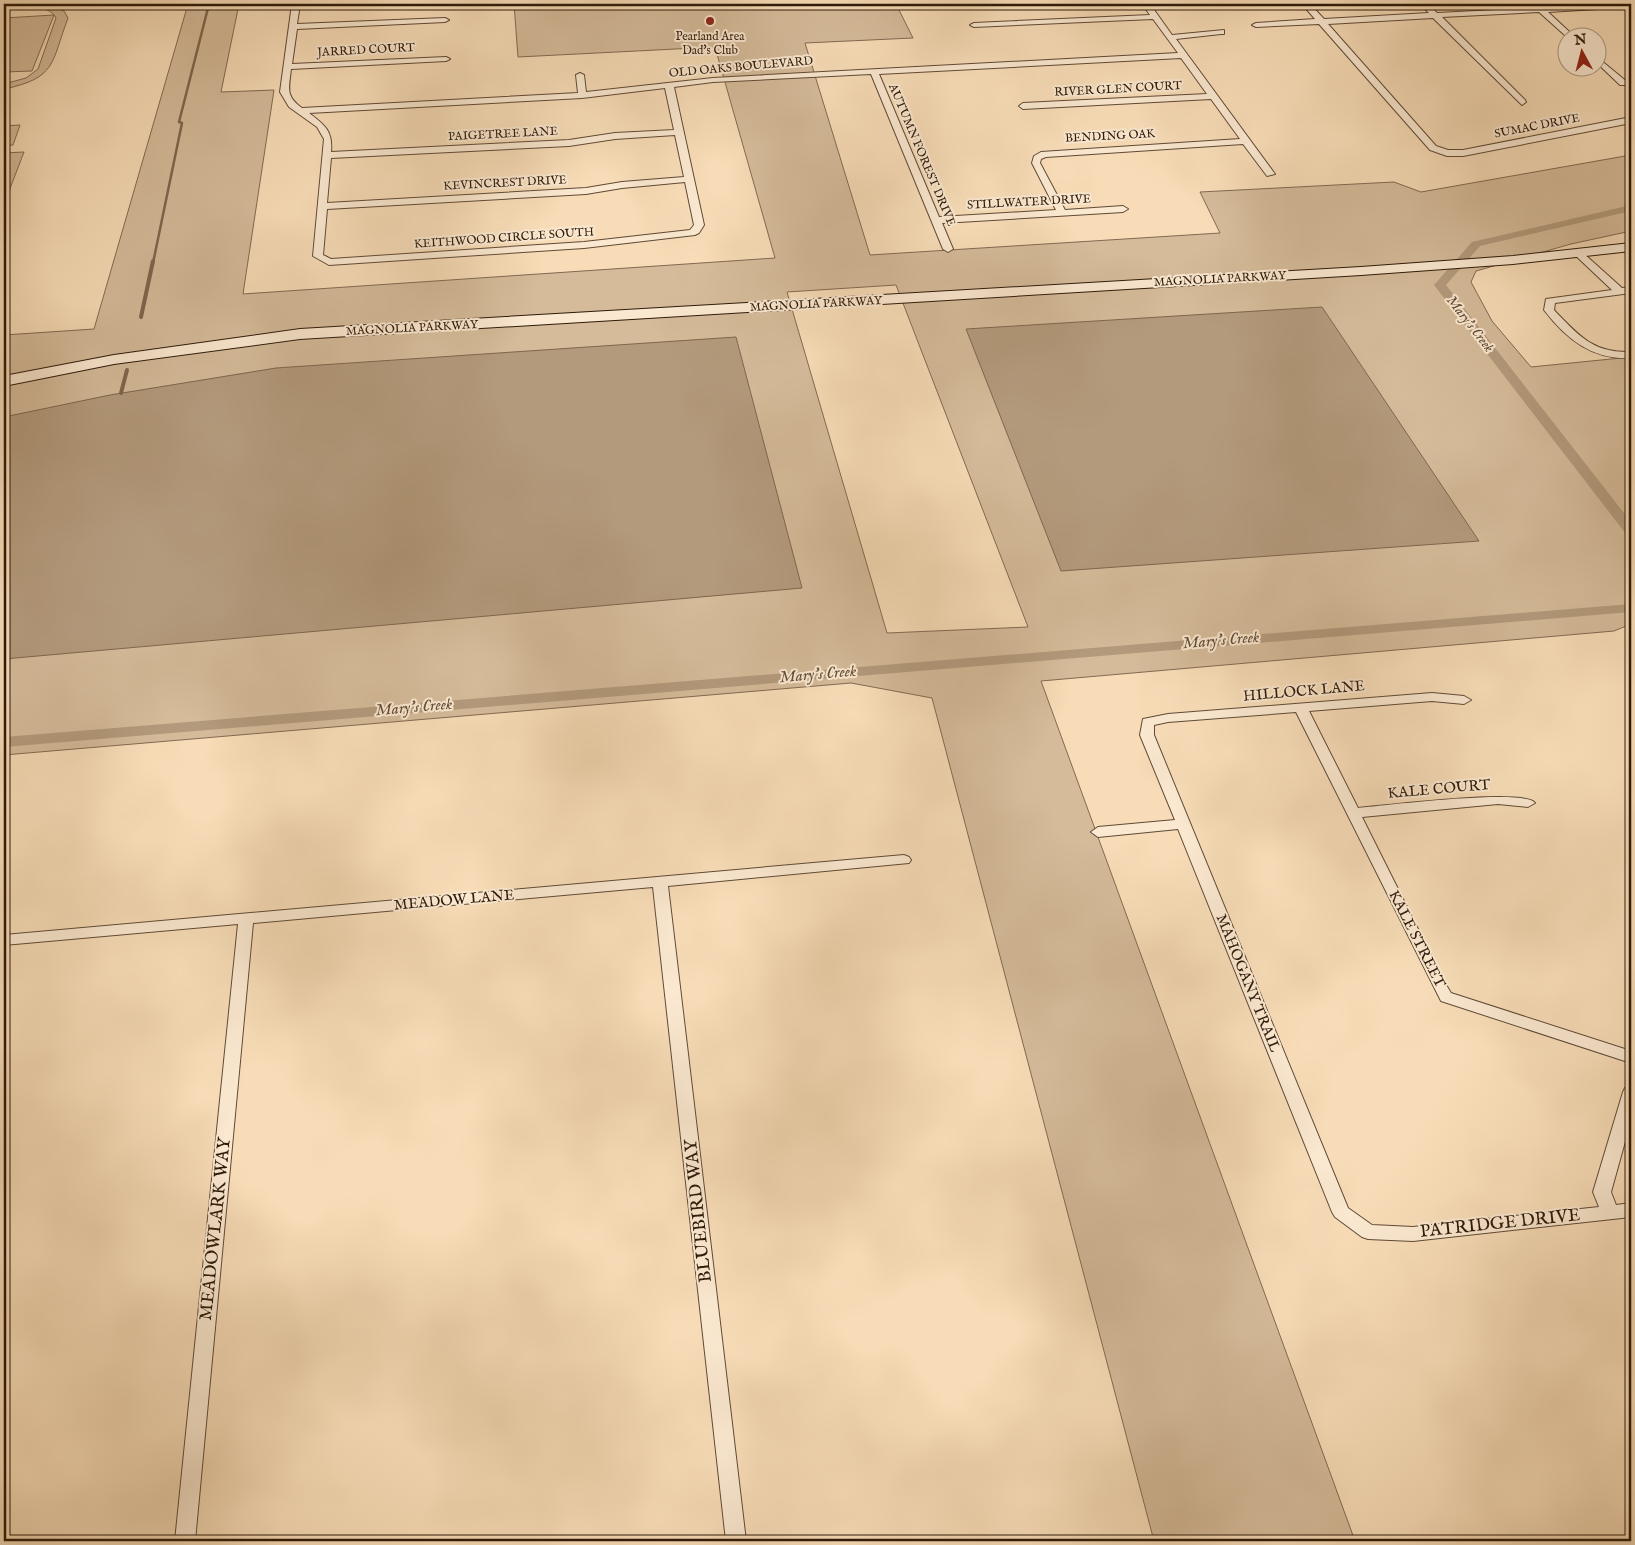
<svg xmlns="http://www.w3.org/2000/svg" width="1635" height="1545" font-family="'IM FELL English',serif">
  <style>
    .green { fill: #d5bb9a; stroke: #826a52; fill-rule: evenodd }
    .water { fill: #b39a7c; stroke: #7e674e }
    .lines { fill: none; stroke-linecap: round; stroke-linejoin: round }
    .stream-far1 { stroke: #7e674e; stroke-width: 2.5 }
    .stream { stroke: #7e674e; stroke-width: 4 }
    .canal { fill: #b39a7c; fill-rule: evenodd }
    .street-casing { stroke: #604a35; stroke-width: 2 }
    .secondary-casing { stroke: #2e1a0a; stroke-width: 2 }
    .street { fill: #fae8d0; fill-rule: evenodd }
    .secondary { fill: #fae8d0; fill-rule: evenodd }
    .poi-dot { fill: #8f2418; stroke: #fae8d0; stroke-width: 2 }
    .labels { text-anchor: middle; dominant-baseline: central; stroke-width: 4; stroke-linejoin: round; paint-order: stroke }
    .far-poi-label { font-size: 12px; fill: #2e1a0a; stroke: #fae8d0 }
    .far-street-label { font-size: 12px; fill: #2e1a0a; stroke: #fae8d0 }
    .far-water-label { font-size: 14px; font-style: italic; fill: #634d38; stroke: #fae8d0 }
    .street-label { font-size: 15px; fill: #2e1a0a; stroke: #fae8d0 }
    .water-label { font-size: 16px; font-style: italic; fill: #634d38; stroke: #fae8d0 }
    .near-street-label { font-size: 18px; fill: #2e1a0a; stroke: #fae8d0 }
  </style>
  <rect width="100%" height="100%" fill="#f7dcb7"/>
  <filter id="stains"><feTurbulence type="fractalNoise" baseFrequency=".004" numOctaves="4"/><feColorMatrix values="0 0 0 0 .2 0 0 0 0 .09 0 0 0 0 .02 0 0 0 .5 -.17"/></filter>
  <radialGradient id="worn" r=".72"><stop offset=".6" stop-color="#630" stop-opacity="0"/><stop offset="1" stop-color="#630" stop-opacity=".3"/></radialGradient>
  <path class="green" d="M19 4 52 6 64 11 68 18C51 63 57 78 4 89V84L26 78 38 69 56 18C48 2 18 8 4 10V6Z
    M188 4H239L221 92 274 90 243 294 775 258 715 47 518 57 514 4H896L913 38 805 43 870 255 1220 233 1200 192 1394 182 1421 192 1631 155V231L1571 244 1476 271 1471 282 1492 321 1531 367 1631 357V624L1614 631 1041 681 1355 1541H1154L932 698 851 683 4 755V335L94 329ZM896 285 1028 627 887 633 787 292Z
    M54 15 32 71 4 72V18Z
    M20 125 13 145 4 146V126Z
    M24 152 4 204V153Z"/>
  <path class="water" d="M1322 307 1479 541 1061 571 966 329Z
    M736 337 802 588 4 659V417L110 395 276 368Z"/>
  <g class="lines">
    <path class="stream-far1" d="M153 263 182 123 179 122 209 4"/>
    <path class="stream" d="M141 317 153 261
      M121 393 127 370"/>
    <path class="canal" d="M1631 205V211L1480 246 1446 285 1631 522V535L1626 534 1434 285 1472 242Z
      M1631 604V612L4 747V737Z"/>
    <g class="street-casing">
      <path id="street" d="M292 4H300L297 24 445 18 449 20 445 22 297 29 292 64 446 57 450 59 446 61 291 69C289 88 285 96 302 108L578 93 576 75 580 73 584 75 586 92 713 78 1178 53 1153 19 974 27 970 25 974 23 1150 15 1142 4H1150L1172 35 1224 30V34H1221L1176 39 1275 174 1267 176 1243 144 1046 157 1041 159 1040 163 1065 210 1123 206 1128 209 1123 212 942 223 953 249 948 252 943 249 871 74 713 82 674 87 704 225 699 233 695 235 584 248 329 265 313 256 324 139 317 127 289 107 280 92ZM1181 58 1207 94 1023 103 1019 106 1023 109 1211 99 1240 139 1041 152 1034 156 1032 163 1056 210 939 217 879 74ZM665 88 674 130 615 133 569 140 331 152C333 131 325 125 309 113L582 98ZM675 135 684 177 622 182 586 188 327 203 331 158 569 146 615 139ZM685 182 694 225 690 230 584 242 331 259 323 255 327 209 586 194 622 188Z
        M1302 4H1310L1324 19 1429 13 1420 4H1428L1437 13 1535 8 1539 6 1543 7 1631 4V7L1548 12 1576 38H1568L1539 12 1442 17 1525 100 1526 102 1522 105 1433 18 1328 24 1436 146 1448 150H1463L1631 117V123L1463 156H1447L1430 150 1319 24 1256 27 1252 25 1256 23 1315 19Z
        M1598 58 1626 81V85H1620L1598 64Z
        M1576 252H1582L1622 288 1631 287V293L1555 303 1554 310C1579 336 1593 353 1631 352V358C1593 360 1567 340 1544 310L1546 299 1612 290 1576 256Z
        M1432 693 1464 696 1471 700 1464 704 1432 701 1309 711 1358 808C1382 806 1525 788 1535 803L1528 807 1498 804 1362 817 1445 983 1451 993 1631 1051V1063L1441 1001 1296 712 1168 722 1154 725V735L1348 1208 1372 1225 1413 1227 1599 1207 1593 1192 1623 1092 1625 1088 1631 1086V1120L1611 1192 1616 1205 1631 1203V1217L1413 1241 1368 1239 1362 1237 1335 1217 1332 1212 1178 829 1098 837 1091 832 1098 827 1175 820 1140 735 1143 719 1168 714Z
        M904 855 909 857 911 860 909 863 668 886 746 1541H726L653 887 253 923 195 1541H175L238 924 4 945V935Z"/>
    </g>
    <g class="secondary-casing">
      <path id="secondary" d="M1631 243V251L1513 264 1361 275 300 339 114 364 4 386V376L114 355 300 329 1361 267 1513 256Z"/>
    </g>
    <use href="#street" class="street"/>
    <use href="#secondary" class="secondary"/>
  </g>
  <circle class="poi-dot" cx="710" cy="21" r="5"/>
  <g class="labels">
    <g class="far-poi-label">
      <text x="710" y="36">Pearland Area<tspan x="710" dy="14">Dad's Club</tspan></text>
    </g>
    <g class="far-street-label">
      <text transform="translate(366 50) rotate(-3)">JARRED COURT</text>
      <text transform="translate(741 67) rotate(-5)">OLD OAKS BOULEVARD</text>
      <text transform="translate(1118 89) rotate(-3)">RIVER GLEN COURT</text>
      <text transform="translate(1537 126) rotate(-11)">SUMAC DRIVE</text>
      <text transform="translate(503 134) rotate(-3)">PAIGETREE LANE</text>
      <text transform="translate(1110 136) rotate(-3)">BENDING OAK</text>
      <text transform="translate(922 155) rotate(67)">AUTUMN FOREST DRIVE</text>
      <text transform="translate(505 183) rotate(-3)">KEVINCREST DRIVE</text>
      <text transform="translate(1029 202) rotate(-3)">STILLWATER DRIVE</text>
      <text transform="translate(504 238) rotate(-4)">KEITHWOOD CIRCLE SOUTH</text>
      <text transform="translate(1220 279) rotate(-3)">MAGNOLIA PARKWAY</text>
      <text transform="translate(816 304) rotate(-3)">MAGNOLIA PARKWAY</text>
      <text transform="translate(412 328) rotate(-3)">MAGNOLIA PARKWAY</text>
    </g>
    <g class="far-water-label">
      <text transform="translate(1470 324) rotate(52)">Mary's Creek</text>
    </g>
    <g class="street-label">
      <text transform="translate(1304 691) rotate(-5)">HILLOCK LANE</text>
      <text transform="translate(1439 789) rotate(-5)">KALE COURT</text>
      <text transform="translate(454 900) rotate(-5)">MEADOW LANE</text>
      <text transform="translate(1417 939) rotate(63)">KALE STREET</text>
      <text transform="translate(1248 983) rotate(68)">MAHOGANY TRAIL</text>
    </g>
    <g class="water-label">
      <text transform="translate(1221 641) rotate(-5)">Mary's Creek</text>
      <text transform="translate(818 675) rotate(-5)">Mary's Creek</text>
      <text transform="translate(414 708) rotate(-5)">Mary's Creek</text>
    </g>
    <g class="near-street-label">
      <text transform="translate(699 1211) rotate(-96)">BLUEBIRD WAY</text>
      <text transform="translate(1500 1224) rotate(-6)">PATRIDGE DRIVE</text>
      <text transform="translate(216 1229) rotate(-84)">MEADOWLARK WAY</text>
    </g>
  </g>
  <rect width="1635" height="1545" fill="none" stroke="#f7dcb7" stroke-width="20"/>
  <rect x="5" y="5" width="1625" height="1535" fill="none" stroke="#2e1a0a" stroke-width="2.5"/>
  <rect x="10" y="10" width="1615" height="1525" fill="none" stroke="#2e1a0a"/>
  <g transform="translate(1582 52) rotate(353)"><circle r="24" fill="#fae8d0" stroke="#a89681"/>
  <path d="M0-4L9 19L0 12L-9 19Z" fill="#8f2418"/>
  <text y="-8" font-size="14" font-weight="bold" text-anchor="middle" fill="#2e1a0a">N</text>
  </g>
  <rect width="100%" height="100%" filter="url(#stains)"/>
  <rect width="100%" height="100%" fill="url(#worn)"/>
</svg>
